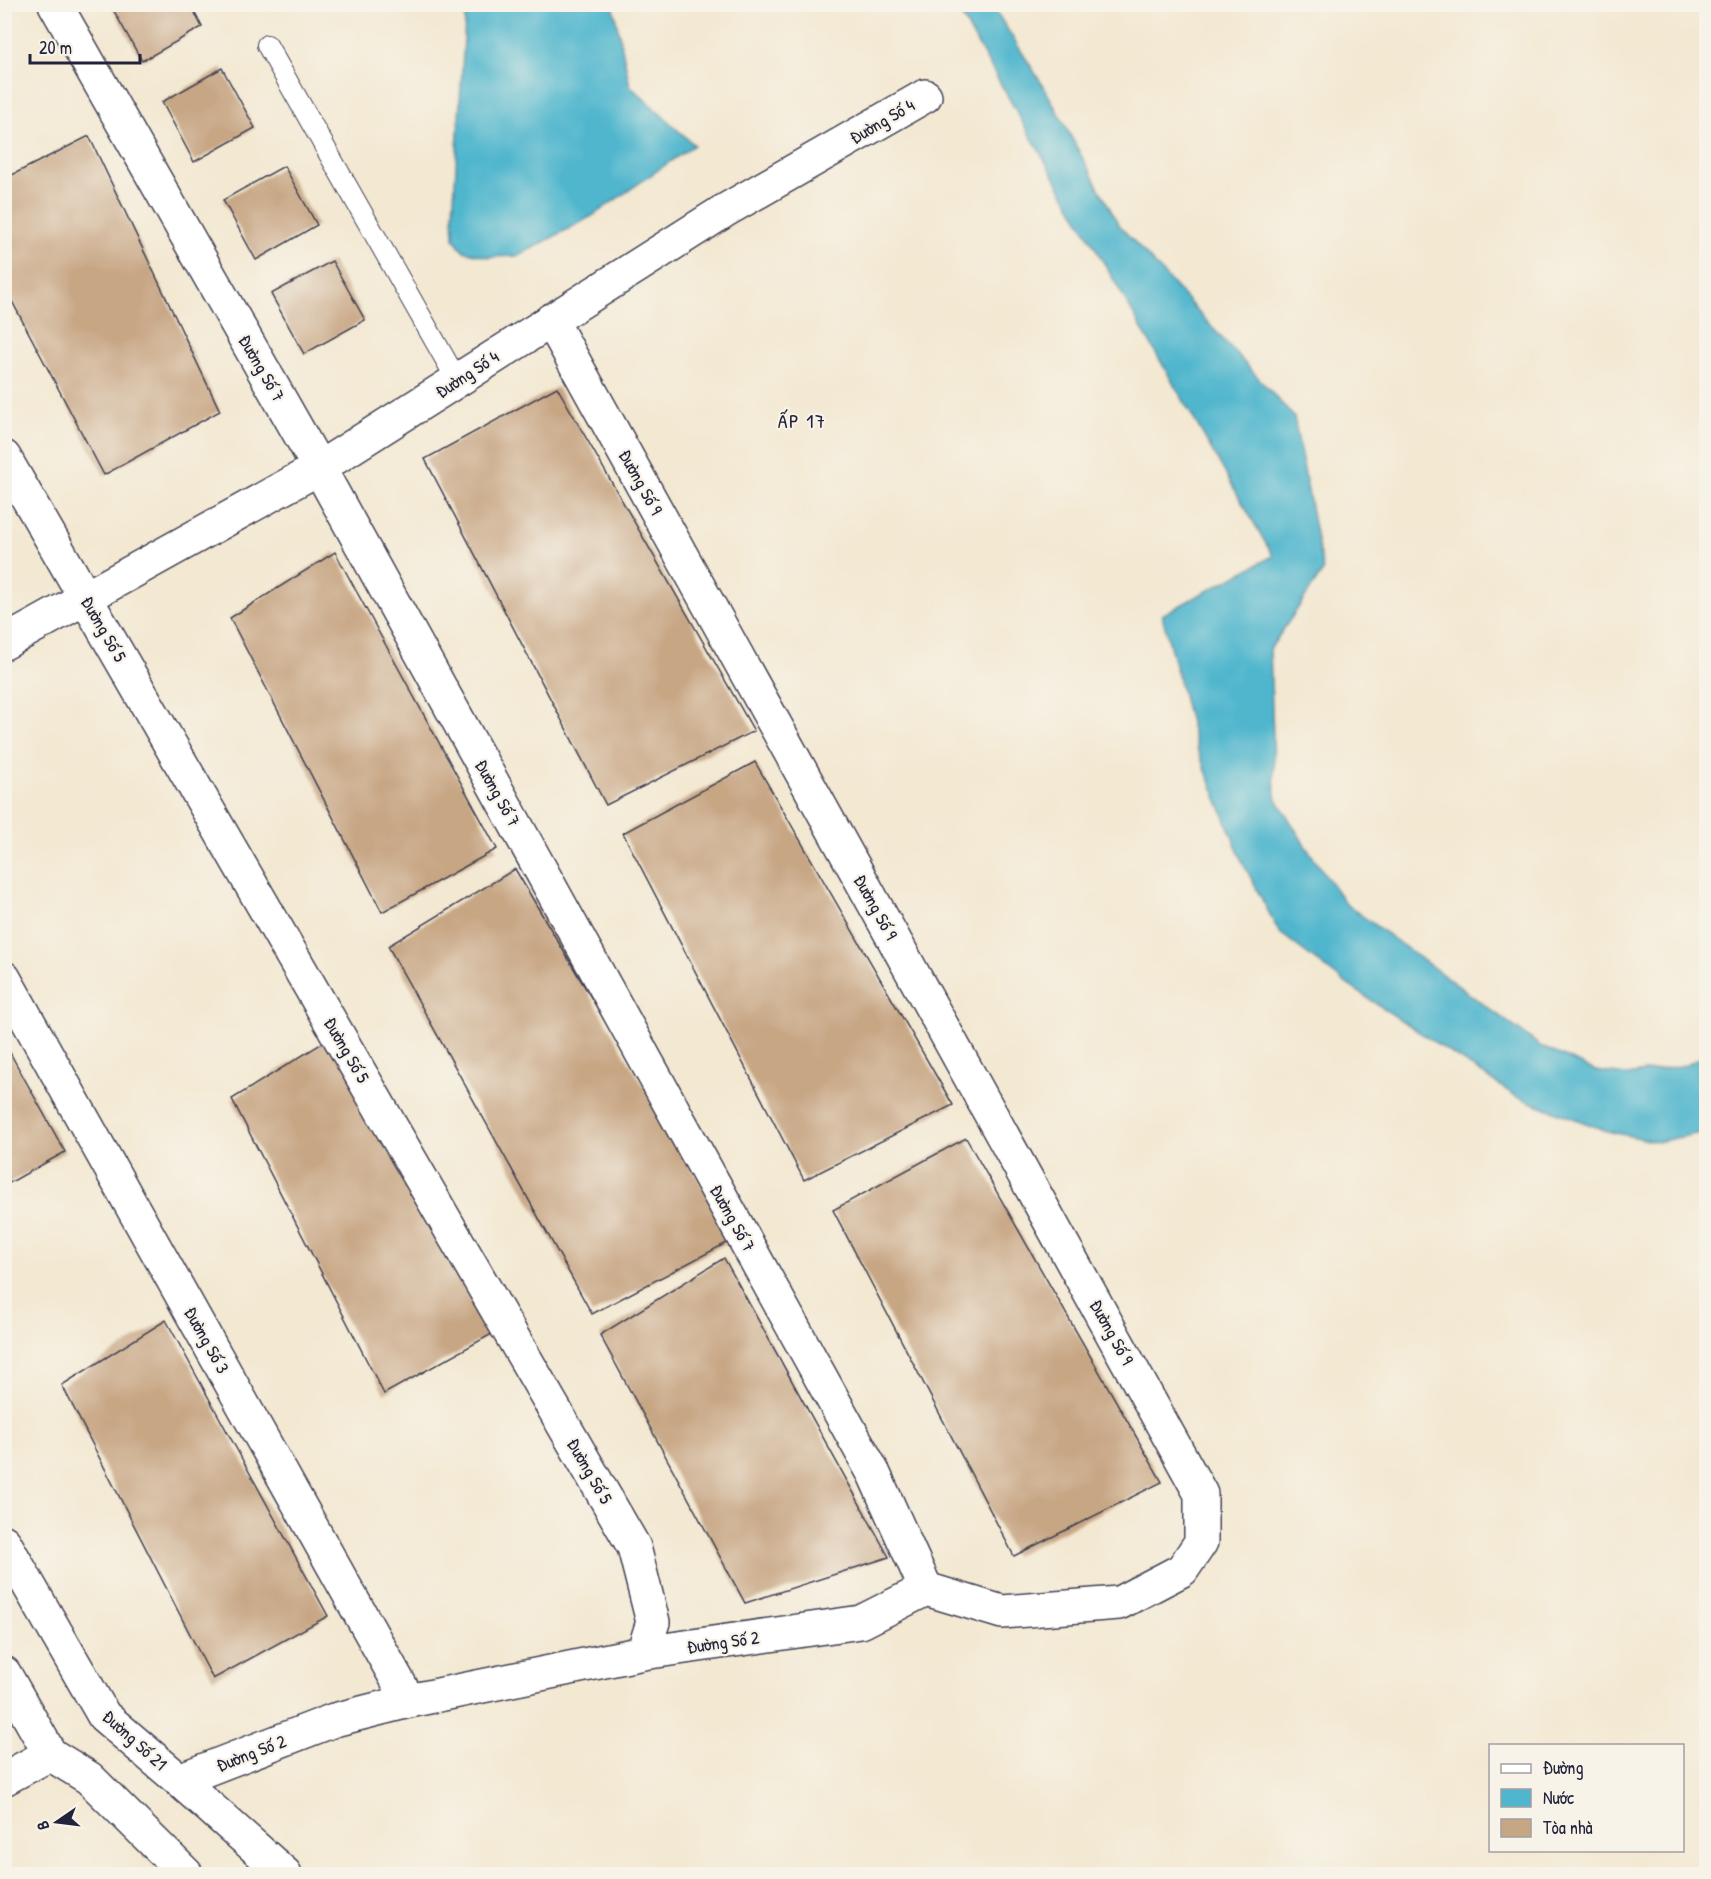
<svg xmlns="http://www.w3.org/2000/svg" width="1711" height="1879" font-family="'Patrick Hand',sans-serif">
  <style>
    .water { fill: #4fb6cd; stroke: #386c84; stroke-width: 1.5 }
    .building { fill: #c7a684 }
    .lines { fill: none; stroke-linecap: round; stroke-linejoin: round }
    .service-casing { stroke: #414052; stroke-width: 22 }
    .minor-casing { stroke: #414052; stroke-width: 36 }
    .service { stroke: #fff; stroke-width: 20 }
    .minor { stroke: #fff; stroke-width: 33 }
    .labels { text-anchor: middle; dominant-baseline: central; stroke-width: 4.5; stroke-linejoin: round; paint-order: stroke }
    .street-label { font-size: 18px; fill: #22223b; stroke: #f7f3e8 }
    .neighbourhood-label { font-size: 20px; letter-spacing: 1.5px; fill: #22223b; stroke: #f7f3e8 }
  </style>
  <rect width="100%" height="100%" fill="#f7f3e8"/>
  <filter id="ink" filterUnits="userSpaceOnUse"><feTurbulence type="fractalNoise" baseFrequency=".0167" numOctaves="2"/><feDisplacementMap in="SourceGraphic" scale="12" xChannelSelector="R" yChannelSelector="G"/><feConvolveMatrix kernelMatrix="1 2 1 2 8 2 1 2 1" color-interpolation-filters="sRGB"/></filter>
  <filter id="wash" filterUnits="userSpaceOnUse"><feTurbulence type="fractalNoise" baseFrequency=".008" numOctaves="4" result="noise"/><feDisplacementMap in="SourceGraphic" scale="24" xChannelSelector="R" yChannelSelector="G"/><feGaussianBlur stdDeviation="1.35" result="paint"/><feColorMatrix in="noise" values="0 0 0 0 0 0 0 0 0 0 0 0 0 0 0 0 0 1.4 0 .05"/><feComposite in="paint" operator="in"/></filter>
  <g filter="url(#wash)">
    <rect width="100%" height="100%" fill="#f3e8d2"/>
    <path class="water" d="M466 5H613L630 86 694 145 592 216 518 256 488 257 464 251 454 239 453 214Z
      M955 5H992L1044 87 1119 225 1294 417 1323 571 1270 649 1275 796 1306 847 1346 904 1542 1047 1596 1071 1627 1075 1686 1065 1706 1055V1132L1657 1142 1607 1131 1517 1097 1348 985 1279 932 1242 861 1196 746 1162 615 1273 556Z"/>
    <g id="blocks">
      <path class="building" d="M110 4H190L202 27 142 61Z
        M222 68 255 128 194 162 162 102Z
        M89 136 220 411 104 475 4 286V179Z
        M284 166 317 225 256 260 223 200Z
        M332 261 365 320 304 354 271 294Z
        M557 387 754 731 606 805 425 459Z
        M335 552 497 849 382 912 230 618Z
        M755 762 953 1105 804 1180 623 833Z
        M515 869 734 1239 592 1314 388 946Z
        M337 1034 499 1330 384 1394 232 1099Z
        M4 1042 65 1152 4 1186Z
        M966 1138 1162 1482 1014 1556 833 1210Z
        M724 1258 889 1557 745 1603 600 1335Z
        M166 1320 328 1616 213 1679 62 1385Z"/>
    </g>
  </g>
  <g filter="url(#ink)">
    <use href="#blocks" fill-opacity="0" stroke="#414052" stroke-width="1.5"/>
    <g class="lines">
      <g class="service-casing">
        <path id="service" d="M267 45 457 380"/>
      </g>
      <g class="minor-casing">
        <path id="minor" d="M55 4 319 468 874 1474 926 1589
          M4 457 634 1547 653 1622 643 1653
          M4 643 319 468 724 211 925 96
          M4 978 409 1701
          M4 1542 104 1716 179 1780 285 1874
          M4 1673 50 1754 89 1778 186 1874
          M4 1779 50 1754
          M179 1780 334 1720 409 1701 643 1653 861 1622 926 1589 1002 1612 1119 1603 1182 1570 1201 1542V1494L551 320"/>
      </g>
      <use href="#service" class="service"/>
      <use href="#minor" class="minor"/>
    </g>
  </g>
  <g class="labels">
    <g class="street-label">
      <text transform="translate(882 121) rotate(-30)">Đường Số 4</text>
      <text transform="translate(262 368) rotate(60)">Đường Số 7</text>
      <text transform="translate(467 374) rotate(-33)">Đường Số 4</text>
      <text transform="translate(641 482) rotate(61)">Đường Số 9</text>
      <text transform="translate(104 629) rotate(60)">Đường Số 5</text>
      <text transform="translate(498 793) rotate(61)">Đường Số 7</text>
      <text transform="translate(876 907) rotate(61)">Đường Số 9</text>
      <text transform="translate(347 1050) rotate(60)">Đường Số 5</text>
      <text transform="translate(733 1218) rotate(61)">Đường Số 7</text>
      <text transform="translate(1112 1332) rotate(61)">Đường Số 9</text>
      <text transform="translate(207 1340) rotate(61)">Đường Số 3</text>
      <text transform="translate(590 1471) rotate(60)">Đường Số 5</text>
      <text transform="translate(723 1642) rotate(-8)">Đường Số 2</text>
      <text transform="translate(135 1740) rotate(42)">Đường Số 21</text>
      <text transform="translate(251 1753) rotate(-21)">Đường Số 2</text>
    </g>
    <g class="neighbourhood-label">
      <text x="802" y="420">ẤP 17</text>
    </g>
  </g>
  <rect width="1711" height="1879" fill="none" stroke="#f7f3e8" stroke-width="24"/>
  <rect x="1489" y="1744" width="195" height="108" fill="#f7f3e8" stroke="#a29fa3" stroke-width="1.5"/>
  <rect x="1501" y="1764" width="30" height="9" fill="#ffffff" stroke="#a29fa3" stroke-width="1.5"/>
  <text x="1543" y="1774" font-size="18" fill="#22223b">Đường</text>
  <rect x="1501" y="1789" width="30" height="18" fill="#4fb6cd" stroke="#a29fa3" stroke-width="1.5"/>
  <text x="1543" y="1804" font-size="18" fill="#22223b">Nước</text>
  <rect x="1501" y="1819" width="30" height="18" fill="#c7a684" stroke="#a29fa3" stroke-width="1.5"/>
  <text x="1543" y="1834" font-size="18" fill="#22223b">Tòa nhà</text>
  <g transform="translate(57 1822) rotate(256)" stroke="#f7f3e8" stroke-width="4.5" paint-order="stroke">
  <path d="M0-4.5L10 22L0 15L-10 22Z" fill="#22223b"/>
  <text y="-9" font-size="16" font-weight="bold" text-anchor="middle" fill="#22223b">B</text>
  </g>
  <path d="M30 54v9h110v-9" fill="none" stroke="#22223b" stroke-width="3"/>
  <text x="39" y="54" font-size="18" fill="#22223b" stroke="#f7f3e8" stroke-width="4.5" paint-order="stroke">20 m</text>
</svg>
